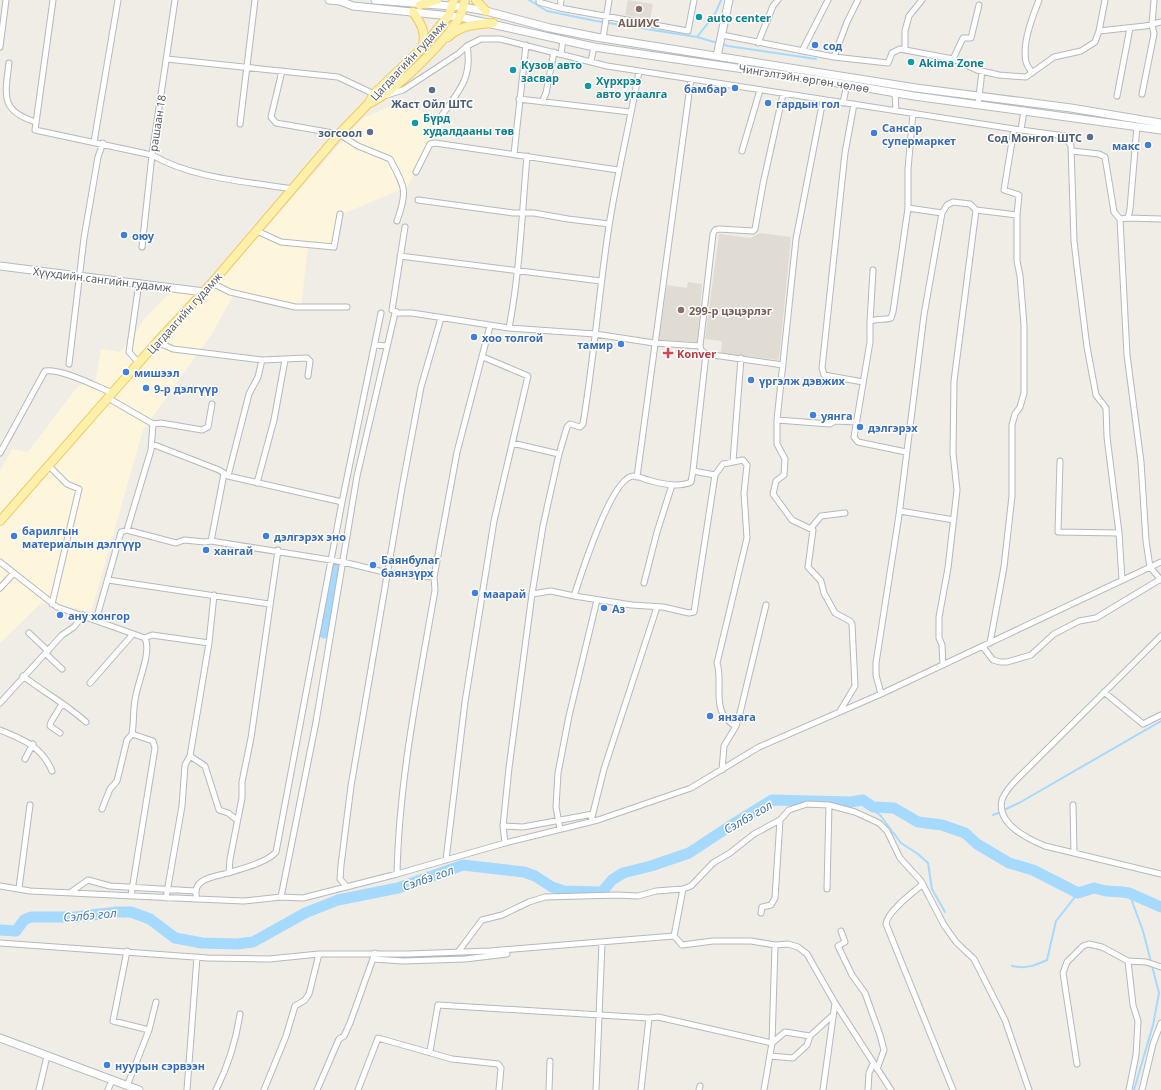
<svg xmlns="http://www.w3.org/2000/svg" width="1161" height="1090" font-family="'Noto Sans',sans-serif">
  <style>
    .commercial { fill: #fef6dc }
    .education { fill: #e0dcd4 }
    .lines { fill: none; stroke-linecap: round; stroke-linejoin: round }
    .stream { stroke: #a6d9ff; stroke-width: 2 }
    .river { stroke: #a6d9ff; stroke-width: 11 }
    .street-casing { stroke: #b6b8bc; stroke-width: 7 }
    .secondary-casing { stroke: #b7babf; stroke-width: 9 }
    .primary-casing { stroke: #f4c75b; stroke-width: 10 }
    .street { stroke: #fff; stroke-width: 5 }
    .secondary { stroke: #fff; stroke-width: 7 }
    .primary { stroke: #fff1ab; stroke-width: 8 }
    .education-dot { fill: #8d6e63; stroke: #fff; stroke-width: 1.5 }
    .culture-dot { fill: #0f9aa8; stroke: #fff; stroke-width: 1.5 }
    .shop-dot { fill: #3f7fe0; stroke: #fff; stroke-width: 1.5 }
    .service-dot { fill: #5c6f8a; stroke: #fff; stroke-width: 1.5 }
    .health-dot { fill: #e0444e; stroke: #fff; stroke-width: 1.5 }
    .labels { text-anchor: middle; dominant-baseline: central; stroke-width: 3; stroke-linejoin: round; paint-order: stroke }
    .culture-label { font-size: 11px; font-weight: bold; fill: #0d838f; stroke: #fff; text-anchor: start }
    .education-label { font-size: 11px; font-weight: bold; fill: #785e54; stroke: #fff }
    .shop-label { font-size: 11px; font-weight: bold; fill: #366cbe; stroke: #fff; text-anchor: start }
    .street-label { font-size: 11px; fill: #5d6166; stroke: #fff }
    .service-label { font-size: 11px; font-weight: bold; fill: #4e5e75; stroke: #fff; text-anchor: end }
    .health-label { font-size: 11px; font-weight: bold; fill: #be3a42; stroke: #fff; text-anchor: start }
    .water-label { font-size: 12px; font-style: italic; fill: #4179b4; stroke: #fff }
  </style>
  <rect width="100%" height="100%" fill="#f0ede6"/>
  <path class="commercial" d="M405 100 442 125 407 187 342 214 336 249 308 246 301 306 233 296 211 335 143 430 91 612 57 604H40L0 643V471L12 449 28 452 78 386 96 379 101 349 121 352 146 317 172 291 206 295 363 118Z"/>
  <path class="education" d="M628 0 653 4 650 20 625 15Z
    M760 233 791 237 779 360 721 353 722 341 705 339 719 234 750 238Z
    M688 282 702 284 697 342 659 340 667 285 687 288Z"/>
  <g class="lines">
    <path class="stream" d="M529 0 547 11 596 21 697 37 728 46 816 59
      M697 37 715 14 721 0
      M851 802 865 804 880 815 901 843 918 854 928 863 932 889 945 912
      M1006 809 1019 803 1161 721
      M993 815 998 813
      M1129 893 1143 931 1159 993 1153 1025 1134 1090
      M1012 966C1026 969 1034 966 1047 960L1056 921 1078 893"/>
    <path class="river" d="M324 633 337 566
      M0 930 16 931 24 920 31 917H75L117 912H131L150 919 175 938 202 943 237 944 253 942 305 913 338 900 398 888 463 865 524 872 535 876 552 887 564 891 602 892 612 880 623 873 651 866 689 853 730 826 772 800 851 802 863 800 873 807 894 808 918 822 942 825 965 833 977 844 1009 863 1033 870 1078 893 1094 888 1106 891 1122 892 1129 893 1161 907"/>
    <g class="street-casing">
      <path id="street" d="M53 0 35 130 152 155C194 179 245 181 292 189
        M539 0V2L560 8 688 31 694 0
        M560 8 561 0
        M1099 31 1145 26 1161 22
        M722 35 834 57 888 63 892 53 900 49 953 59 977 70 999 75 1026 77 1054 57 1081 51 1095 42 1099 31 1105 0
        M603 38 609 0
        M758 43 773 6 778 0
        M0 47 6 0
        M905 50V31L909 16 922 0
        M802 51 828 0
        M561 54 563 40
        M834 57 847 22 858 0
        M167 59 338 77 374 94
        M953 59 963 38H971L979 5
        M591 61 594 47
        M9 63C5 96 0 111 36 122
        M282 71 271 117 276 123 339 134 358 146 390 159C405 188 408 190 397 221
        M1032 73C1030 69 1027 66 1026 62 1022 43 1032 18 1039 0
        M895 92 896 111
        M783 94 763 184 755 229 753 231 719 229 715 230 713 234 700 346 701 350 706 354 783 365
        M1142 94 1154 34 1152 24 1154 0
        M387 95 403 90 458 54 467 46 481 39H500L607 66 1014 129 1004 190 1019 195 1017 215V261L1020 276 1024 325V393L1020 407 1015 414 1012 425V496L1004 567 990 643
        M1117 96 1130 28
        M519 99 630 112
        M823 100 796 239 777 420 830 424 835 421 857 422
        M542 102 546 93 554 52
        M843 103 847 84
        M854 104 845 153 822 368 824 375 863 382
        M978 105 982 71
        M440 118C457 93 473 79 467 46
        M240 124 255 0
        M1137 126 1130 209 1128 218 1120 219 1127 355 1141 462 1146 541 1150 567 1161 580
        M1014 129 1065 136 1071 146 1074 241 1077 267 1087 347 1096 395 1106 408 1107 437 1119 533 1122 580
        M1021 130 1024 110
        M94 142 118 0
        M742 151 760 90
        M1072 151 1099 154 1105 157 1114 212 1120 219
        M514 154 526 45
        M416 172 430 144 435 143 618 170
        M418 200 513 213H534L568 219 609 224
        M908 208 942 213
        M1128 218 1161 219
        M257 231 281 242 334 247 340 214
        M142 247 152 155 175 0
        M400 256 601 281
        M212 283 230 292 295 307H347
        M397 312 392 310 405 227
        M870 322 873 270
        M509 328C520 271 522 213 527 156
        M157 342 173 349 262 360 307 358 310 361 308 376
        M375 345 387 346
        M706 354 693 471 715 475
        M139 363 129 352 139 283
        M69 364 84 238 98 157 103 143
        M777 420V444L785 459 784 475 776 481 773 494 792 520 813 530 808 567 821 581 824 593 835 613 850 621 852 624 855 686 840 711
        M153 424 161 423 202 430 208 427 212 404
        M512 443 559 454
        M152 444 219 470 228 476 342 502
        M906 452 858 442 854 437 870 342V322C878 317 884 321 891 318L893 312 908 208V169L913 113
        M0 453 45 371C61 368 97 387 113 393
        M733 461 741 358
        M1060 461 1058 532 1119 533
        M49 466 67 484 79 489 52 604
        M224 474 211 541 343 562 388 573 434 577
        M228 476 249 394 258 377 262 360
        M637 477 691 79
        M257 483 274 420 285 360
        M900 511 954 520
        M811 528 821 516 845 513
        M127 530 176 543 184 540 205 542 211 541
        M0 562 57 607 145 638 152 635 209 643
        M108 580 269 604
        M644 583 657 532 672 485
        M0 588 13 574
        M532 594 551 591 574 596C581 575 611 478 633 476 638 476 644 479 648 480 661 484 678 488 691 482L693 471
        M574 596 632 605 663 607 689 613 694 612 715 475 723 464 743 460 747 465 744 493 747 538 717 663C724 684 709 713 736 726
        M96 620 121 532 127 530 151 450 153 424 108 398
        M29 633 48 651
        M1161 636 1014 782C1010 787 1004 793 1002 800 996 824 1028 839 1045 846L1161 874
        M983 647 993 660 1000 662H1007L1031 655 1054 634 1079 621 1096 618 1159 580
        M46 654 62 669
        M943 665 942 645 939 638V617L948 568 957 490 953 453 954 381 976 210
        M23 676C45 693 66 704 86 722
        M90 683 133 634
        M1104 692 1143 724 1161 715
        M881 694 876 675V663L899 515 924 315 942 213 947 205 953 202 970 204 976 210 1017 215
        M0 703 62 635 74 627 83 615
        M0 730C23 739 42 747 52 771
        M60 733 50 726 51 722 62 704
        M190 756 205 766 219 810 228 813 237 820
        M25 759 33 744
        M722 770 724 746 736 726 740 713 766 605
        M1073 805 1074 853
        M102 809 110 789 117 781 127 740 132 734
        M591 821 604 769 657 607
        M503 826 523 827 593 814
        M560 829 556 807 558 773 569 716 597 600
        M505 843 598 820 691 788 759 747 881 694 1161 562
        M446 860 465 702 494 521 528 376 483 357
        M229 873 230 859 242 798V782L251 738 278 550
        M397 874C399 779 419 683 435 590L434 577 457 452 490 326
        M922 885C912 893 887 912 886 924L953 1090
        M0 886 30 891 197 899C190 877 217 877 231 872 242 869 269 861 276 852L342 502 381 313
        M347 887 340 879 341 865 351 786 402 488 421 387 441 318
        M19 888 30 805
        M683 889 691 886 713 863 730 853 754 834 780 820 789 810 807 804 829 805
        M827 889 829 805 855 812 879 823 887 831 900 858 921 881 944 925 956 942 974 959 1005 1020 1029 1090
        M71 892 88 880 110 886 195 891
        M131 896 155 748 153 741 132 734C134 723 133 711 135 700 137 683 152 653 145 638
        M281 897 316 722 357 476 395 313H412L509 328 595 334 654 343 700 346
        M166 898 182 806 185 765 190 756 209 643 214 595
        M197 899 244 901 281 897 303 898 397 874 505 843 503 826 509 768 532 594 543 526 559 454 567 427 570 424 580 427 583 424C594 358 599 292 609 226 617 174 630 123 639 71
        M761 913 762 907 771 905 775 898 780 820
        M841 931 845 942 838 946 852 975 865 993 880 1035 884 1050 877 1069
        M0 943 208 958 269 959 319 954H408L490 951 674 936 682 945 713 941H751L775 945 788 944 798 947 807 954 835 1003 891 1090
        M127 951 113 1021 149 1030
        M458 952 482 920 502 915 529 902 545 897 617 895 638 896 656 891 683 889 674 936
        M373 959 403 961 465 959 507 954
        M1128 961 1146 962 1161 967
        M430 1051 438 1005 649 1018 658 1017 772 1043 785 1032 810 1036 833 1015
        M770 1056 793 1058 807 1045 810 1036
        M1077 1064 1063 973 1067 962 1083 946 1089 944 1102 947 1128 961 1133 1005 1138 1021 1136 1055 1129 1090
        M127 1086 149 1030 156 1002
        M39 1090 47 1056
        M108 1090 112 1080
        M187 1090 197 957
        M216 1090C228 1066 236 1041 240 1014
        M264 1090 286 1036 295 1006 305 1000 309 994 319 954
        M317 1090 339 1039 344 1036 350 1023 375 953
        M358 1090 378 1038 452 1059 498 1064 501 1068 499 1090
        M549 1090 550 1061
        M596 1090 602 943
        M641 1090 649 1018
        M699 1090 700 1086
        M764 1090 772 1043 775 945
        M823 1090 835 1003
        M868 1090 869 1073 873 1064
        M1142 1090 1153 1044 1161 1023"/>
    </g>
    <g class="secondary-casing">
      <path id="secondary" d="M329 0 340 1 353 6 460 17 594 47 826 81 914 96 1161 130
        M375 0 463 7 486 11 550 28 596 37 916 88 1071 108 1161 123
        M717 56 729 0
        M0 266 204 292
        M0 1038 139 1090"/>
    </g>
    <g class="primary-casing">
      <path id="primary" d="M476 0 486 11
        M420 5 437 0
        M413 12C421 23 427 34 422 48
        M448 37C461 25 476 24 493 23
        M368 104C396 91 443 44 459 18 462 13 463 6 465 0
        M0 521 157 342 212 283 339 134 368 104 374 94 422 48 449 15 454 0"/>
    </g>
    <use href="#street" class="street"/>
    <use href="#secondary" class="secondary"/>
    <use href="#primary" class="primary"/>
  </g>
  <g class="education-dot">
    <circle cx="639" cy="9" r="4"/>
    <circle cx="681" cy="310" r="4"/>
  </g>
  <g class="culture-dot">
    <circle cx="699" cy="17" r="4"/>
    <circle cx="911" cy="62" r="4"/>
    <circle cx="513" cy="70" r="4"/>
    <circle cx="588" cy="86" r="4"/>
    <circle cx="415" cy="123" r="4"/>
  </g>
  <g class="shop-dot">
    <circle cx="815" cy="45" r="4"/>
    <circle cx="735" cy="88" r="4"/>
    <circle cx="768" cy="103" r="4"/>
    <circle cx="874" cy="133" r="4"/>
    <circle cx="1148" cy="145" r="4"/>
    <circle cx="124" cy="235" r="4"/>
    <circle cx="474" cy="337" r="4"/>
    <circle cx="621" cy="344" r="4"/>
    <circle cx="126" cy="372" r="4"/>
    <circle cx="751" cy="380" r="4"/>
    <circle cx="146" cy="388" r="4"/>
    <circle cx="813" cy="415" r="4"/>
    <circle cx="860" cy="427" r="4"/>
    <circle cx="14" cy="536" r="4"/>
    <circle cx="266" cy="536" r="4"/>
    <circle cx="206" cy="550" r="4"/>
    <circle cx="373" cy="565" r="4"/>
    <circle cx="475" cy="593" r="4"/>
    <circle cx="604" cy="608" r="4"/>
    <circle cx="60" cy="615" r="4"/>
    <circle cx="710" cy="716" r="4"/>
    <circle cx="107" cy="1065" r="4"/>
  </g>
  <g class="service-dot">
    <circle cx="432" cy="90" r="4"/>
    <circle cx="370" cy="132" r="4"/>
    <circle cx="1090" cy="137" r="4"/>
  </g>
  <path class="health-dot" d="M666 347h4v4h4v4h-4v4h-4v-4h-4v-4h4z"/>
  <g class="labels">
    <g class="culture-label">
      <text x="707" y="17">auto center</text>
      <text x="919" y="62">Akima Zone</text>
      <text x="521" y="64">Кузов авто<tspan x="521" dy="13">засвар</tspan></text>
      <text x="596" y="80">Хүрхрээ<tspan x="596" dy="13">авто угаалга</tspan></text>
      <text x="423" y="117">Бүрд<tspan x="423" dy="13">худалдааны төв</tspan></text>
    </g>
    <g class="education-label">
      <text x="639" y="22">АШИУС</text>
      <text x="689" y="310" text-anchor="start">299-р цэцэрлэг</text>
    </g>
    <g class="shop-label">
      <text x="823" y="45">сод</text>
      <text x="727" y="88" text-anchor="end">бамбар</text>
      <text x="776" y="103">гардын гол</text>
      <text x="882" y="127">Сансар<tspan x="882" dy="13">супермаркет</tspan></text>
      <text x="1140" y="145" text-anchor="end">макс</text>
      <text x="132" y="235">оюу</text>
      <text x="482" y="337">хоо толгой</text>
      <text x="613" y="344" text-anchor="end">тамир</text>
      <text x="134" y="372">мишээл</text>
      <text x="759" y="380">үргэлж дэвжих</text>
      <text x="154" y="388">9-р дэлгүүр</text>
      <text x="821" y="415">уянга</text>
      <text x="868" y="427">дэлгэрэх</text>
      <text x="22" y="530">барилгын<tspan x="22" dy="13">материалын дэлгүүр</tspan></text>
      <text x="274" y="536">дэлгэрэх эно</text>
      <text x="214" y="550">хангай</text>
      <text x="381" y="559">Баянбулаг<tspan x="381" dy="13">баянзүрх</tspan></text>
      <text x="483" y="593">маарай</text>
      <text x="612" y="608">Аз</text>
      <text x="68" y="615">ану хонгор</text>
      <text x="718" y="716">янзага</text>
      <text x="115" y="1065">нуурын сэрвээн</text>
    </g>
    <g class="street-label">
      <text transform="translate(408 60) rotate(-47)">Цагдаагийн гудамж</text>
      <text transform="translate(804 78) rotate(9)">Чингэлтэйн өргөн чөлөө</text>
      <text transform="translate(157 123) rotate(-81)">рашаан 18</text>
      <text transform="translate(102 279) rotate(7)">Хүүхдийн сангийн гудамж</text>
      <text transform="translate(184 313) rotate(-48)">Цагдаагийн гудамж</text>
    </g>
    <g class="service-label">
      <text x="432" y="103" text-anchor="middle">Жаст Ойл ШТС</text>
      <text x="362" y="132">зогсоол</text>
      <text x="1082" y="137">Сод Монгол ШТС</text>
    </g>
    <g class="health-label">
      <text x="677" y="353">Konver</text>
    </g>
    <g class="water-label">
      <text transform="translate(748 817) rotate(-30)">Сэлбэ гол</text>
      <text transform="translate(428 878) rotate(-19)">Сэлбэ гол</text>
      <text transform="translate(90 915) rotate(-5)">Сэлбэ гол</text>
    </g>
  </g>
</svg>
